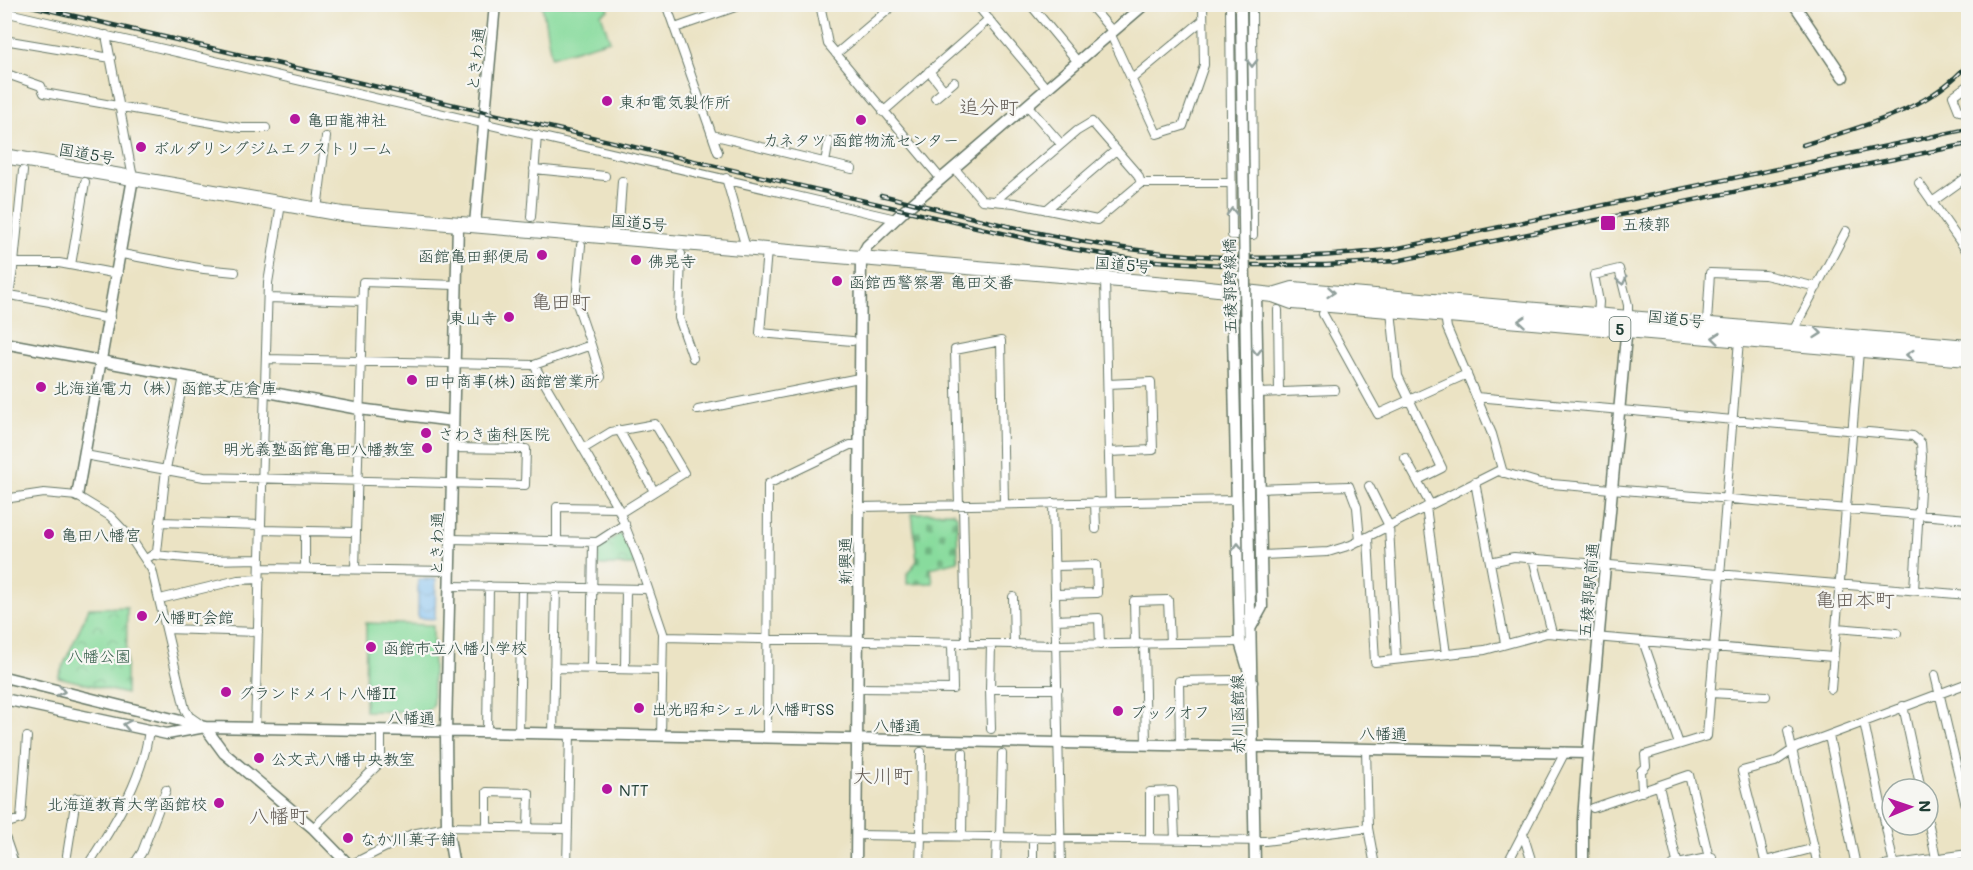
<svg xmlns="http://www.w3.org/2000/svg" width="1973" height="870" font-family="Mali,'Klee One',sans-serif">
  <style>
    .grass { fill: #88db9d; stroke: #548c68; stroke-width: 1.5 }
    .cemetery { fill: url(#cemetery-stones); stroke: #548c68; stroke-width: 1.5 }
    .park { fill: url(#park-crowns); stroke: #548c68; stroke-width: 1.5 }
    .water { fill: url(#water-waves); stroke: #4e7d92; stroke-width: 1.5 }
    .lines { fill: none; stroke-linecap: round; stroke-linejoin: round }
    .street-casing { stroke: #676; stroke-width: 10 }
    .secondary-casing { stroke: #676; stroke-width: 13 }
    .highway-casing { stroke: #676; stroke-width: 16 }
    .street { stroke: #fff; stroke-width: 8 }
    .secondary { stroke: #fff; stroke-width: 10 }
    .highway { stroke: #fff; stroke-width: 14 }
    .rail-casing { stroke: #1f3d34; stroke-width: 4.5 }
    .rail { stroke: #f6f6f2; stroke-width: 2; stroke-dasharray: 7; stroke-linecap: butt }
    .secondary-bridge-casing { stroke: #676; stroke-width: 13; stroke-linecap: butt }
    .secondary-bridge { stroke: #fff; stroke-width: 10 }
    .oneway { stroke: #8f9e9a }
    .poi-dot { fill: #b5179e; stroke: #f6f6f2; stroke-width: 2 }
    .labels { text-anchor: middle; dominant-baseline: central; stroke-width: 4.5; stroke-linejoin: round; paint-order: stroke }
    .shield { fill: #f6f6f2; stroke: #60746d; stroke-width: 1.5 }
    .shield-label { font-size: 15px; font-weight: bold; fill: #1f3d34 }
    .street-label { font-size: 16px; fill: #1f3d34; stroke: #f6f6f2 }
    .poi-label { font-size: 16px; fill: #1f3d34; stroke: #f6f6f2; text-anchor: start }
    .park-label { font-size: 16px; fill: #345d49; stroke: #f6f6f2 }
    .quarter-label { font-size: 20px; fill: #665f58; stroke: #f6f6f2 }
  </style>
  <defs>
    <pattern id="cemetery-stones" width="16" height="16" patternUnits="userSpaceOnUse" patternTransform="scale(1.5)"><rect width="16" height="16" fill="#88db9d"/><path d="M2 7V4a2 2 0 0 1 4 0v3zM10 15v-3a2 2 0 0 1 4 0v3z" fill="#6fb381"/></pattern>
    <pattern id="park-crowns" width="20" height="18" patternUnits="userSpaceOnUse" patternTransform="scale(1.5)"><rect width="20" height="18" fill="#88db9d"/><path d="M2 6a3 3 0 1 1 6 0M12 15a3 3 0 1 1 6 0" fill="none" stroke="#6fb381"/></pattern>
    <pattern id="water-waves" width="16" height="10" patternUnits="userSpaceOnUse" patternTransform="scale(1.5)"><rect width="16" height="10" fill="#7cbdf1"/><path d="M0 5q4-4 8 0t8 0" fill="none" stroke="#659bc4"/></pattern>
  </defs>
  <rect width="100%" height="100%" fill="#f6f6f2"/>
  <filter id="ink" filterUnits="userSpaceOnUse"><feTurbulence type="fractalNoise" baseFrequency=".0167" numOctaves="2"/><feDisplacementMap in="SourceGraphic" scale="12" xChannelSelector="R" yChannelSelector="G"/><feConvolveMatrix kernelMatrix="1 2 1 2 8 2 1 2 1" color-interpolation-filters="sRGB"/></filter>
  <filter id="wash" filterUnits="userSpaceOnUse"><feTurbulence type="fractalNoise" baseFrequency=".008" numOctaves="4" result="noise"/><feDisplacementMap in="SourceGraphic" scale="24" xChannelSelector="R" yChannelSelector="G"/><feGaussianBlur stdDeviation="1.35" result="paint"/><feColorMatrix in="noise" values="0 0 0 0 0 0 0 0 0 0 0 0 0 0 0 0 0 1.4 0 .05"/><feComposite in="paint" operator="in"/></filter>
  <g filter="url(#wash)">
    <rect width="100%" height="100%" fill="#ebe3c4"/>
    <path class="grass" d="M542 5H607L609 10 601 14 610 40 551 57Z
      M366 623 433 625V706L425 712 365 711Z"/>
    <path class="cemetery" d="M953 512 957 516 958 561 931 568 933 583 907 584V574L917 561 912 513Z"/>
    <path class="park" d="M619 534 624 536 635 565H597L599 548Z
      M127 607 126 694 58 677 89 608Z"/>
    <path class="water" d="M418 579H436L435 619 418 618Z"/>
  </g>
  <g filter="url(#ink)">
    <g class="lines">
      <g class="street-casing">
        <path id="street" d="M666 4 718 152
          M820 4 828 44 941 179
          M976 4 1047 89
          M1030 4 1078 62
          M1089 4 1113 32
          M1230 4 1232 235H1253L1252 4
          M4 12 896 219
          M675 28 744 4
          M1110 33 1157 134 1183 126 1204 65 1203 4
          M106 35 133 178
          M4 40 111 58
          M836 54 895 4
          M929 71 944 90
          M4 73 41 86 44 93 241 128H266
          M1133 78 1203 20
          M1968 85 1953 96 1959 111 1968 112
          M935 98 954 82
          M1027 105 1061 144
          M883 112 989 19
          M712 135 852 169
          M825 162 829 141
          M954 168 982 200 1014 203 1097 220 1141 183H1231
          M534 169 605 176
          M23 171 14 263H59L118 274
          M726 178 746 248
          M1919 183 1968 253
          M996 200 1077 131 1092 122 1138 175 1141 183
          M1932 202 1967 177
          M317 210 326 137
          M1046 210 1116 150
          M531 217 537 135
          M619 225 622 181
          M767 250 760 333 852 341
          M122 254 204 269 235 272
          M681 254 679 318 693 358
          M71 265 85 182
          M1105 279 1110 502
          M4 294 50 302 78 313 110 319
          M9 295 14 263
          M268 298 362 301
          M1278 310 1279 393
          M1391 311 1398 376 1442 468 1418 480
          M1323 314 1378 414 1467 374
          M1445 315 1447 328 1492 434 1503 473
          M1598 315 1599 302 1594 275 1619 269 1628 305V317
          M1707 323 1710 273 1765 275 1817 287
          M1793 331 1846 231
          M591 345 601 377
          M266 359 534 365 591 345 576 301 581 245
          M534 365 618 508 638 559 663 633 661 736
          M1108 384 1151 382 1153 450 1109 452
          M1257 393 1335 390
          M1476 397 1913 436 1921 443 1922 457 1914 590
          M698 410 859 378
          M619 430 654 491
          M264 446 315 448
          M333 449 385 450
          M583 449 611 432 655 424 684 473 620 513
          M85 455 204 477 525 485 526 449 452 448
          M1405 458 1430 504
          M1475 482 1505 643
          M1369 486 1389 526 1396 659
          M1259 489 1349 486 1357 507 1360 541
          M4 499 44 493 77 496 110 516 130 537 152 570 185 709 189 716 199 723
          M1095 502 1096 529
          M1053 503 1061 866
          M959 505 955 350 1001 341 1004 504
          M963 505 966 644
          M859 507 1237 500
          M1426 507 1446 654
          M160 522 261 525
          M261 530 356 532
          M1368 538 1375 662 1485 650 1547 633 1833 657
          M450 539 597 542 625 524
          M557 542V507L618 508
          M155 555 207 560 260 559
          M1261 555 1328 552 1351 545 1498 471 1540 483 1968 519
          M1533 558 1552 633
          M146 559 157 552 166 469 184 376
          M1490 562 1514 557 1968 595
          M1055 566 1096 565 1097 593 1055 594
          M260 568 450 571
          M305 568V531
          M355 569 363 282 456 285
          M450 586 648 589
          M1013 597 1014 645
          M164 598 238 580 260 579
          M1056 620 1099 618 1100 645
          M1836 628 1897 633
          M166 629 258 632
          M663 637 1056 645 1240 642
          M1643 641 1679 744
          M991 644 990 689H1058
          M1135 644 1134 601 1168 600 1170 643
          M1144 644 1146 745
          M554 668 662 670
          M591 668 593 542
          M625 669 626 589
          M1935 675 1968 814
          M858 688 953 689 952 644
          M990 689 991 729
          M1831 689 1859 351
          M1710 693 1766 696
          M1903 706 1921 789
          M1864 722 1894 866
          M255 729 268 283 281 204
          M1788 731 1818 866
          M487 733 489 586
          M519 733 522 587
          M553 734 556 587
          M1829 736 1856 866
          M767 738 768 484 850 445H858
          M1180 746 1179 681 1236 680
          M1366 748 1368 828 1375 866
          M1659 786 1678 866
          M1642 792 1641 771 1646 766 1645 755 1707 736 1739 340
          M1593 808 1689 775 1709 858
          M1928 821 1936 858
          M4 824 21 819 27 737
          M487 827V792L529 793 528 828
          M313 828 381 762V732
          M4 834 15 866
          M1523 834 1533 866
          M856 835 1265 841 1368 828
          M920 836 921 752
          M962 836 963 753
          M1000 837 1002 754
          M1150 839V792L1173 791 1175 839
          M1815 848 1765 861 1742 771 1775 762 1797 747 1968 683
          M67 855 76 798 125 803
          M91 860C117 820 143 778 149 730
          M350 865 412 834 447 827 568 829
          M1673 865 1712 857
          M133 866 142 852 166 790
          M567 866 570 734
          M920 866 921 836
          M996 866 997 837
          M1033 866V837
          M1506 866 1565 752
          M1883 866 1968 854"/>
      </g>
      <g class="secondary-casing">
        <path id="secondary" d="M1794 4 1843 77
          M475 224 495 4
          M1232 290 1240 642 1252 682
          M4 343 359 409 453 421
          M77 496 133 178
          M1249 562 1255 866
          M1251 627 1262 607 1256 293
          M4 677 205 727 1588 753
          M4 699 167 734 205 727
          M205 727 224 753 313 828 350 866
          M454 866 447 827 446 732 458 223
          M856 866 861 257 867 246 905 210 1145 4
          M1583 866V820L1588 753 1627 325"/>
      </g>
      <g class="highway-casing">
        <path id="highway" d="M4 156 342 214 1190 286 1273 295 1292 302 1318 304 1968 359
          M1273 295 1293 289 1968 347"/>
      </g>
      <use href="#street" class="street"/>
      <use href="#secondary" class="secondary"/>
      <use href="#highway" class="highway"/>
      <g class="rail-casing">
        <path id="rail" d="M23 4 1066 248 1139 260 1222 265H1326L1396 261 1968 144
          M1803 145C1861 126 1927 112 1968 64
          M881 195C963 215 1046 238 1130 249 1217 261 1308 260 1394 249L1968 129"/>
      </g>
      <use href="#rail" class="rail"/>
      <g class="secondary-bridge-casing">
        <path id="secondary-bridge" d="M1241 10 1249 562"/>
      </g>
      <use href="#secondary-bridge" class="secondary-bridge"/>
    </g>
    <defs><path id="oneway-chevron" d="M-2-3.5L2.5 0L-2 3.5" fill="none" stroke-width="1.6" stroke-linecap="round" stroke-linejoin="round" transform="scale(1.5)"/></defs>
    <g class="oneway">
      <use href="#oneway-chevron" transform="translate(1252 63) rotate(90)"/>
      <use href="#oneway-chevron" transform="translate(1232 212) rotate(-91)"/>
      <use href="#oneway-chevron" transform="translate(1622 281) rotate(76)"/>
      <use href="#oneway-chevron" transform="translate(1331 292) rotate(5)"/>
      <use href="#oneway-chevron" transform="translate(1522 321) rotate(-176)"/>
      <use href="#oneway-chevron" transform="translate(1818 333) rotate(6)"/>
      <use href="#oneway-chevron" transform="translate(1716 338) rotate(-174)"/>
      <use href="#oneway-chevron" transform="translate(1257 351) rotate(89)"/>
      <use href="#oneway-chevron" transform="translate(1910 355) rotate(-176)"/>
      <use href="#oneway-chevron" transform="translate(1238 547) rotate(-91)"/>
      <use href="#oneway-chevron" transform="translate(61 691) rotate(13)"/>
      <use href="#oneway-chevron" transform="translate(127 725) rotate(-168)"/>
    </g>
  </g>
  <g class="poi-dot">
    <circle cx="607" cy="101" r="6"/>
    <circle cx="295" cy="119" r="6"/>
    <circle cx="861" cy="120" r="6"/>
    <circle cx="141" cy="147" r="6"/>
    <rect x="1600" y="215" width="16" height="16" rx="3"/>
    <circle cx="542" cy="255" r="6"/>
    <circle cx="636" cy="260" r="6"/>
    <circle cx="837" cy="281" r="6"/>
    <circle cx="509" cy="317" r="6"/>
    <circle cx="412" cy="380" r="6"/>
    <circle cx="41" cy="387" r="6"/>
    <circle cx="426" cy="433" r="6"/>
    <circle cx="427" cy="448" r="6"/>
    <circle cx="49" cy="534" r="6"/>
    <circle cx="142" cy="616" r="6"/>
    <circle cx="371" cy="647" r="6"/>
    <circle cx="226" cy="692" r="6"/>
    <circle cx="639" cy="708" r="6"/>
    <circle cx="1118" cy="711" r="6"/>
    <circle cx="259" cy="758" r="6"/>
    <circle cx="607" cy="789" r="6"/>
    <circle cx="219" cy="803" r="6"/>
    <circle cx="348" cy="838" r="6"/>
  </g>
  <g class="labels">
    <rect class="shield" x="1609.5" y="317" width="21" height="24" rx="4.5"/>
    <g class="shield-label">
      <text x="1620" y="329">5</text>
    </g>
    <g class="street-label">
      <text transform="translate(475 59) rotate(-84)">ときわ通</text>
      <text transform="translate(87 153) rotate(10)">国道5号</text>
      <text transform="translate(639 222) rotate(5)">国道5号</text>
      <text transform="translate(1123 264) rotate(5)">国道5号</text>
      <text transform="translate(1229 286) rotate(-91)">五稜郭跨線橋</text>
      <text transform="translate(1676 318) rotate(6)">国道5号</text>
      <text transform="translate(436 544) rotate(-89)">ときわ通</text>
      <text transform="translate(844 561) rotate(-90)">新興通</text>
      <text transform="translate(1588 590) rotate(-85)">五稜郭駅前通</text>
      <text transform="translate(1237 714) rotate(-91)">赤川函館線</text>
      <text transform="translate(411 717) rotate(1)">八幡通</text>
      <text transform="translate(897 725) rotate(1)">八幡通</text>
      <text transform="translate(1383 733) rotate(1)">八幡通</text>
    </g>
    <g class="poi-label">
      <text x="619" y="101">東和電気製作所</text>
      <text x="307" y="119">亀田龍神社</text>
      <text x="861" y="139" text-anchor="middle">カネタツ 函館物流センター</text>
      <text x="153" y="147">ボルダリングジムエクストリーム</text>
      <text x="1622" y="223">五稜郭</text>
      <text x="530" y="255" text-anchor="end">函館亀田郵便局</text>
      <text x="648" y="260">佛晃寺</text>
      <text x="849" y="281">函館西警察署 亀田交番</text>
      <text x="497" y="317" text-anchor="end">東山寺</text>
      <text x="424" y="380">田中商事(株) 函館営業所</text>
      <text x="53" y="387">北海道電力（株）函館支店倉庫</text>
      <text x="438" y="433">さわき歯科医院</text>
      <text x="415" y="448" text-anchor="end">明光義塾函館亀田八幡教室</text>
      <text x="61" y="534">亀田八幡宮</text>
      <text x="154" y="616">八幡町会館</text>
      <text x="383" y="647">函館市立八幡小学校</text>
      <text x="238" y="692">グランドメイト八幡II</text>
      <text x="651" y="708">出光昭和シェル 八幡町SS</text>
      <text x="1130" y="711">ブックオフ</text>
      <text x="271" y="758">公文式八幡中央教室</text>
      <text x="619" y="789">NTT</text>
      <text x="207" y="803" text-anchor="end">北海道教育大学函館校</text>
      <text x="360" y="838">なか川菓子舗</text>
    </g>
    <g class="park-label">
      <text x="99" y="655">八幡公園</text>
    </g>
    <g class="quarter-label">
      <text x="989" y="106">追分町</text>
      <text x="561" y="301">亀田町</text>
      <text x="1855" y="599">亀田本町</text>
      <text x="883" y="775">大川町</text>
      <text x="279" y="815">八幡町</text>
    </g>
  </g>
  <rect width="1973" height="870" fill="none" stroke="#f6f6f2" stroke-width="24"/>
  <g transform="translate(1910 807) rotate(88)"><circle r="28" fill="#f6f6f2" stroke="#a0aca6" stroke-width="1.5"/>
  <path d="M0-4.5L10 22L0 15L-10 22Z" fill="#b5179e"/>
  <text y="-9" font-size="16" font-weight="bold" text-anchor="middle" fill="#1f3d34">N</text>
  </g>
</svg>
